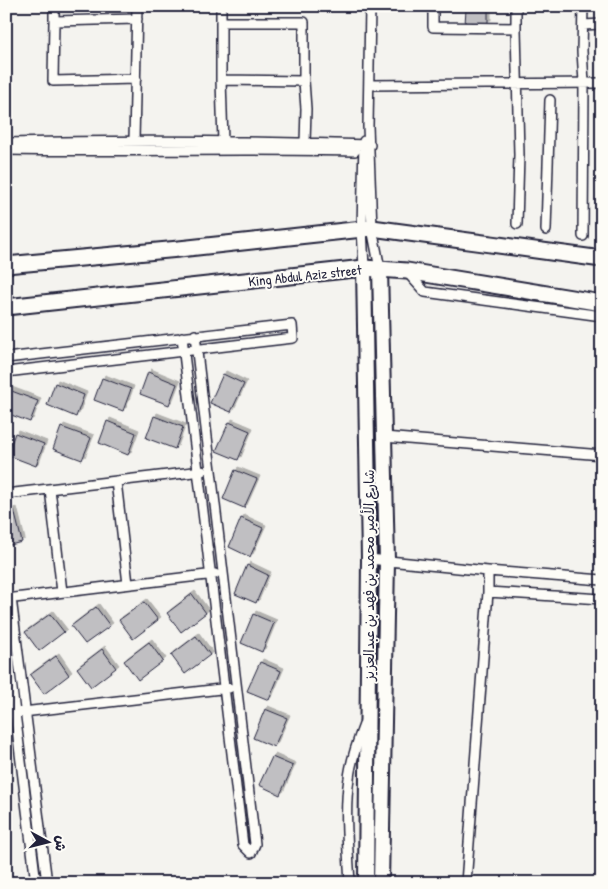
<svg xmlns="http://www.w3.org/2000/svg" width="608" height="889" font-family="'Patrick Hand','Playpen Sans Arabic',sans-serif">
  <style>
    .building { fill: #c0bfc2; stroke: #22223b; filter: url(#shadow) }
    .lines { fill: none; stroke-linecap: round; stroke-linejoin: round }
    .street-casing { stroke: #22223b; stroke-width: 12 }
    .secondary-casing { stroke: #22223b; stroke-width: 18 }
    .primary-casing { stroke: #22223b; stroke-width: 19 }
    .street { stroke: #fdfcf7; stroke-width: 9 }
    .secondary { stroke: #fdfcf7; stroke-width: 14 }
    .primary { stroke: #fdfcf7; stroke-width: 15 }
    .labels { text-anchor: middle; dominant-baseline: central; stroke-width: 4; stroke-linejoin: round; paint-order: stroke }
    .street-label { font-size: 14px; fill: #22223b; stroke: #fdfcf7 }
  </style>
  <defs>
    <filter id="shadow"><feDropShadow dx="3" dy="-3" stdDeviation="0" flood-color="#0004"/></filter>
  </defs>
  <rect width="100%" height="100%" fill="#f4f3ef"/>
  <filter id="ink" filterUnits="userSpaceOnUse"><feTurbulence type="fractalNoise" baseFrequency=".02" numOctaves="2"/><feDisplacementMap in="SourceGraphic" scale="10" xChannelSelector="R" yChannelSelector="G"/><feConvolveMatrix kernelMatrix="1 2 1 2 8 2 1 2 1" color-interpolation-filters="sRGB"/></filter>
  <g filter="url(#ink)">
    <path class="building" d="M466 9 488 10V23L465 24Z
      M148 372 177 384 169 405 140 394Z
      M223 374 244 384 231 412 210 403Z
      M102 378 131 389 123 411 94 400Z
      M55 383 84 395 76 417 47 405Z
      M9 390 38 401 30 422 6 413V396Z
      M154 416 183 427 175 449 146 438Z
      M107 421 136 433 128 455 99 443Z
      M229 422 250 431 238 460 216 451Z
      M61 427 91 438 82 460 53 449Z
      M15 433 44 444 36 466 7 455Z
      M235 470 257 479 244 508 223 499Z
      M14 510 22 542 6 546V512Z
      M241 518 263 528 250 557 229 547Z
      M247 565 268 575 256 603 235 594Z
      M192 594 206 613 181 632 167 613Z
      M144 602 158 620 133 639 119 620Z
      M96 607 110 626 85 644 71 626Z
      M50 614 64 632 39 651 25 632Z
      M253 614 274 623 262 652 241 643Z
      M196 636 210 655 185 674 171 655Z
      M149 642 163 661 138 680 124 661Z
      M102 649 116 668 91 687 77 668Z
      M56 656 69 675 44 694 30 675Z
      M260 662 281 671 269 700 247 691Z
      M265 709 287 718 274 747 253 738Z
      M272 757 293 766 280 795 259 785Z"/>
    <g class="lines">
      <g class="street-casing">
        <path id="street" d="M54 6V21
          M221 6V22H304V81L221 80 223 142
          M370 6 368 126 372 228 380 269
          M433 6V27L516 28V6
          M221 22V80
          M583 25 602 24
          M516 28 519 155 517 224
          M136 79 53 81 54 21 137 19
          M304 81 306 109 305 143
          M370 85 602 83
          M134 140 137 6
          M6 143C128 140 249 141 370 145
          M6 150C122 152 239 148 355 151
          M546 230 550 100
          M583 236 584 82 582 51 583 6
          M364 268 362 228 364 141
          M407 272 425 292 602 316
          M182 337 243 845 251 853 255 844 195 335
          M6 358 292 325 293 338 6 372
          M384 437 602 455
          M116 481 128 584
          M50 489 62 592
          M6 494 202 471
          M369 559 488 571 602 580
          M488 592 602 599
          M11 598 47 883
          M6 599 215 574
          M6 640 36 883
          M6 714 229 688
          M350 883C348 848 344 812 349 778 351 759 358 740 365 722
          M466 883 488 592V571"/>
      </g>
      <g class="secondary-casing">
        <path id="secondary" d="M364 268 369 559 366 883
          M380 269 387 561 381 883"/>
      </g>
      <g class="primary-casing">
        <path id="primary" d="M6 265 179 249 372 228 602 259
          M6 307 364 268 407 271 602 303"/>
      </g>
      <use href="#street" class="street"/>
      <use href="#secondary" class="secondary"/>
      <use href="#primary" class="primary"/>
    </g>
  </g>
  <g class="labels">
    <g class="street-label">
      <text transform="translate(305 275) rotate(-6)">King Abdul Aziz street</text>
      <text transform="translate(368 575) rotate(-90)">شارع الأمير محمد بن فهد بن عبدالعزيز</text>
    </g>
  </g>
  <rect width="608" height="889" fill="none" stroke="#fdfcf7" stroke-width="25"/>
  <rect x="12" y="12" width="583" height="864" fill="none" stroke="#22223b" stroke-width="2" filter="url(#ink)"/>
  <g transform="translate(48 842) rotate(97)" stroke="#fdfcf7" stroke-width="4" paint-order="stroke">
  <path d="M0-4L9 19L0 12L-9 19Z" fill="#22223b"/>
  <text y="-8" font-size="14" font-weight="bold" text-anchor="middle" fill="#22223b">ش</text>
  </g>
</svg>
